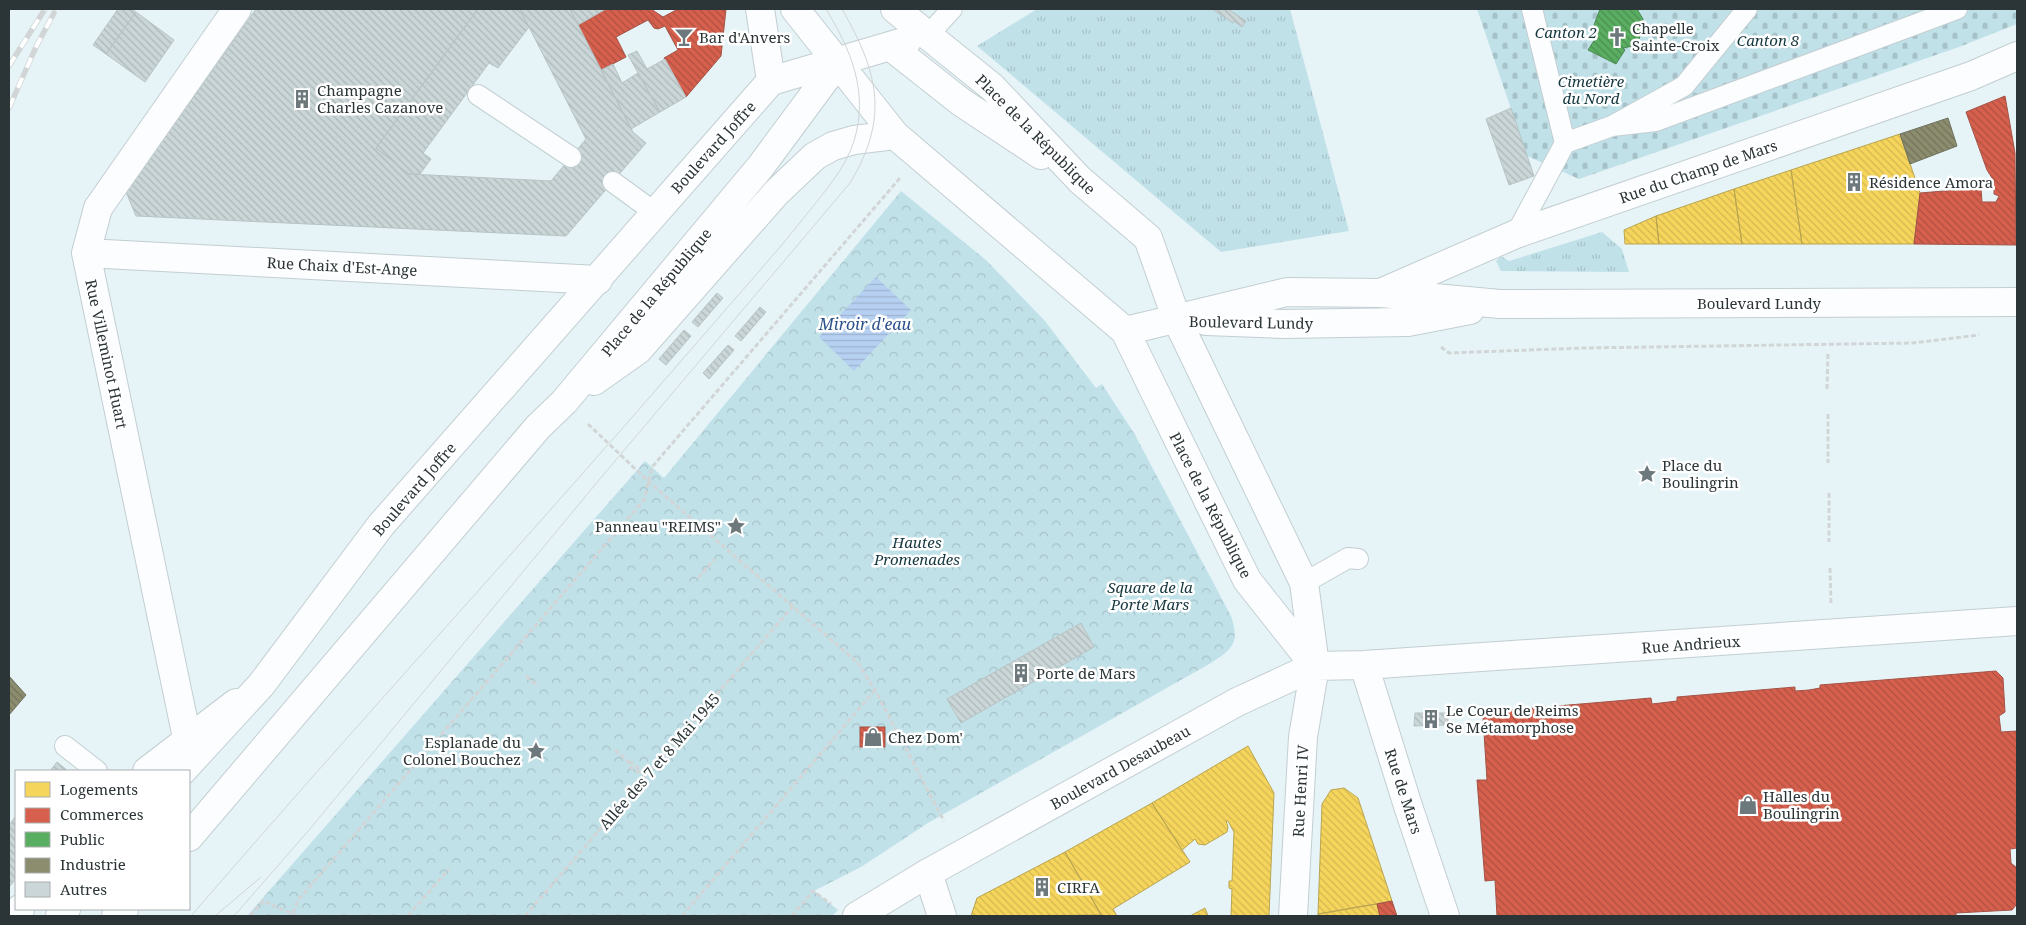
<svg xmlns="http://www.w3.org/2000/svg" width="2026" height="925" font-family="'Noto Serif',serif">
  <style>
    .grass { fill: url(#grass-tufts) }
    .cemetery { fill: url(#cemetery-stones) }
    .park { fill: url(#park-crowns) }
    .water { fill: url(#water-rules) }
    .homes { fill: url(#homes-back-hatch); stroke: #b9a551 }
    .shops { fill: url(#shops-back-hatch); stroke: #a35346 }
    .public { fill: url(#public-back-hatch); stroke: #4c8a54 }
    .industry { fill: url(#industry-back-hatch); stroke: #6f725e }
    .building { fill: url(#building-back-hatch); stroke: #b8c3c5 }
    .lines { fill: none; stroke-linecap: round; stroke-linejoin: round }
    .lane-casing { stroke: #c3ced2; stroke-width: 22 }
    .street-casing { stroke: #c3ced2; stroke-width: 30 }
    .secondary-casing { stroke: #c3ced2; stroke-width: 30 }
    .path { stroke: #d2d5d6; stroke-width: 3; stroke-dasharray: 5 2.5; stroke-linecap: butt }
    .lane { stroke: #fbfdfe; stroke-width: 20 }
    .street { stroke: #fbfdfe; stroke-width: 28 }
    .secondary { stroke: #fbfdfe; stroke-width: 28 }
    .tram { stroke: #d1d5d5; stroke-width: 1 }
    .rail-casing { stroke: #d1d5d5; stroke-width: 5.5 }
    .rail { stroke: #fff; stroke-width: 4; stroke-dasharray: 11; stroke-linecap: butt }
    .labels { text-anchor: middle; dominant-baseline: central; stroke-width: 5; stroke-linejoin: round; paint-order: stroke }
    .poi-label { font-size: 15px; fill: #2b3537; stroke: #fff; text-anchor: start }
    .park-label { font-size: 15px; font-style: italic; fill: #15373f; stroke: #fff }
    .street-label { font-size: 15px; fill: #2b3537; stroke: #fff }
    .water-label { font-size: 16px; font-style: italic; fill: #2b518a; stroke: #fff }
  </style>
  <defs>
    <pattern id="grass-tufts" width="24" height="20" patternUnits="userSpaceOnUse" patternTransform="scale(1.25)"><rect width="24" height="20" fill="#c1e1e9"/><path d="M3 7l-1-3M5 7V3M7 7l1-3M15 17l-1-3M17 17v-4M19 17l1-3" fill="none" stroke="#a6c2c8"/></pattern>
    <pattern id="cemetery-stones" width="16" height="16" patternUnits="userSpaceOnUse" patternTransform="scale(1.25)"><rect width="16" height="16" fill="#c1e1e9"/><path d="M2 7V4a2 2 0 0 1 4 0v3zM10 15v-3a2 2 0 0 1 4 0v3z" fill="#a6c2c8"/></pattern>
    <pattern id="park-crowns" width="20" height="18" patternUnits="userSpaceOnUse" patternTransform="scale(1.25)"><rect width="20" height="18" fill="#c1e1e9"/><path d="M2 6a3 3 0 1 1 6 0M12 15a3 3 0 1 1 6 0" fill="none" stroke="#a6c2c8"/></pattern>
    <pattern id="water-rules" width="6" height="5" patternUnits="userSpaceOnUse" patternTransform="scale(1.25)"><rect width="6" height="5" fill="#b6d0f2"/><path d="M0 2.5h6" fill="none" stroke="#9db3d0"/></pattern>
    <pattern id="homes-back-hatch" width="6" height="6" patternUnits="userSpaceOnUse" patternTransform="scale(1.25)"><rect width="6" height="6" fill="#f6d55c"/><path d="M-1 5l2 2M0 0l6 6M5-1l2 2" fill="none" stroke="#d3b751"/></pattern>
    <pattern id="shops-back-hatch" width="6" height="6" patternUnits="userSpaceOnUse" patternTransform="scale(1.25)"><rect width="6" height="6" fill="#d6604d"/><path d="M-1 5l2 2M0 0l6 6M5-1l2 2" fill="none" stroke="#ae5041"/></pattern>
    <pattern id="public-back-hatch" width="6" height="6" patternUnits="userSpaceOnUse" patternTransform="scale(1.25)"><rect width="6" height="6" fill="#5aae61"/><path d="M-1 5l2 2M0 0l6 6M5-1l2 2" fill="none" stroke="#4b8e51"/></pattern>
    <pattern id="industry-back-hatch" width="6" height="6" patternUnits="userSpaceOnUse" patternTransform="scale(1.25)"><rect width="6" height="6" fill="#8c8c6e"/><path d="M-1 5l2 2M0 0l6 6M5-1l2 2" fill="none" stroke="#73735b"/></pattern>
    <pattern id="building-back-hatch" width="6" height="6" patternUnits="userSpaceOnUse" patternTransform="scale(1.25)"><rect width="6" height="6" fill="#cad6d7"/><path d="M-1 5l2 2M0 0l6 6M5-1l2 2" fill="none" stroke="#aeb8b9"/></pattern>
  </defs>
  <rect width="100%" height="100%" fill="#e6f4f8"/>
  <path class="grass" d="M1037 9H1290L1349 231 1221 252 977 46Z
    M1602 232 1622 249 1629 272 1501 271 1496 261 1501 256 1509 261Z"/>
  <path class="cemetery" d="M1477 9H2017V24L1959 47 1579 179 1527 156Z"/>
  <path class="park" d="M901 191 986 260 1045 321 1096 388 1102 384 1134 433 1231 616C1240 643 1233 649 1211 663L928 823 861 867 814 891 838 910 832 916H247L645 461 664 478Z"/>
  <path class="water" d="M876 277 911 310 854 371 819 337Z"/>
  <path class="homes" d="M1900 134 1920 193 1914 244H1802L1791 170Z
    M1791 170 1802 244H1742L1734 189Z
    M1734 189 1742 244H1659L1656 216Z
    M1656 216 1659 244H1625L1624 230Z
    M1248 746 1274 793 1269 916H1231L1232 889 1229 888V881H1232L1234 832 1228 821H1226L1228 827 1227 832 1205 845 1198 844 1195 839 1182 850 1152 803Z
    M1344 788 1358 798 1392 901 1318 914 1322 804 1331 790Z
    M1152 803 1190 862 1113 909 1117 916H1102L1065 852Z
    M1065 852 1101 915 971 916 977 898Z
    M1377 904 1380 916H1318V914Z
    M1205 908 1208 916H1190Z"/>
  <path class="shops" d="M606 9H651L663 17 678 9H726L721 56 686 97 664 58 678 50 665 26 658 29 654 28 648 20 616 37 626 57 601 70 578 25Z
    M2005 96 2015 153 2016 245 1914 244 1920 193 1981 188 1982 202H1996L1999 196 1994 194V181L1987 170 1966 112Z
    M1996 671 2003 678 2005 712 1999 716 2001 732 2017 731V848L2010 849 2011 863 2017 868V904L2012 910 1956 913V916H1497L1495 880 1485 881 1477 780H1487L1483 717 1487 712 1651 698 1652 704 1677 701V697L1795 687V691L1809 690 1820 688V685Z
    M860 727H885V747H860Z
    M1392 901 1397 916H1380L1377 904Z"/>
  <path class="public" d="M1600 9H1637L1643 19V28L1639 39 1633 46 1623 48 1625 50 1616 64 1588 50 1597 36 1594 25Z"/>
  <path class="industry" d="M1948 118 1957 146 1910 164 1900 134Z
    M9 676 26 695 9 715Z"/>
  <path class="building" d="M118 9H131L136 12 106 54 93 45Z
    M256 9H478L376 148 409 174 551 181 586 139 529 27 522 14 515 9H570L633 132 646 143 566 236 136 216 126 192Z
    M478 9H515L522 14 529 27 498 68 489 63 423 153 431 159 420 174H409L376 148Z
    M570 9H606L578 25Z
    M1212 9H1228L1246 21 1242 27 1234 21 1233 23Z
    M136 12 174 40 145 82 106 54Z
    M637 51 647 69 665 59 686 97 660 112 628 55Z
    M613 64 622 83 638 73 660 112 631 129 601 70Z
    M1511 108 1534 176 1509 185 1486 119Z
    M717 293 723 298 698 327 692 322Z
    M760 307 766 312 741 341 735 336Z
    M684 330 691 336 666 365 659 359Z
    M728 345 734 350 709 379 703 373Z
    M1081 623 1094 647 961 723 947 699Z
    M1415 713H1448V725L1414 726Z
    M57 762 68 771H50Z
    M16 816V879L9 887V825Z"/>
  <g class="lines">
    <g class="lane-casing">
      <path id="lane" d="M1532 9 1565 143
        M928 35 952 9
        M478 95 571 157
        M1612 126 1656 121 1957 9
        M613 182 654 212
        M1516 234 1565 143 1612 126 1684 86 1747 9
        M1304 583 1348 558 1358 559
        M65 746 97 771"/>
    </g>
    <g class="street-casing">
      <path id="street" d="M86 253 598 280
        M1364 665 1408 806 1445 916
        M187 738 86 253 98 208 237 9
        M147 771 236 703
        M928 873 942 916
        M14 916 20 909
        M1293 916 1303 737 1315 666 1364 665 2017 621"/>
    </g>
    <g class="secondary-casing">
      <path id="secondary" d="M760 9 771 81
        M795 9 895 135 1125 331 1247 580 1315 666
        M895 9 992 87 1080 180 1148 238 1177 320 1304 583 1315 665
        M890 46 961 102 1041 155
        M771 81 907 41
        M1385 291 1516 234 1971 76 2017 56
        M1206 321 1283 324 1408 322 1470 310
        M1125 331 1287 292 1381 293 1500 304 2017 302
        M594 381 638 350 776 193 815 156 833 146 854 140 895 135
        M182 771 261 685 381 525 771 81
        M189 837 538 427 564 402 761 166 838 62
        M60 916 66 909
        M116 916 124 909
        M857 916 928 873 1237 702 1315 666"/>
    </g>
    <path class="path" d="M1441 347 1449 353 1584 348 1913 343 1979 335
      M1827 389 1828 353
      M1828 414V463
      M588 424 648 481 858 663 875 690 944 821
      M1829 493V542
      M1830 568 1831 603
      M698 578 715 559
      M526 676 538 686
      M615 750 629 762 630 767 646 777
      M629 762 634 764 642 773
      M293 913 298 900 644 500 652 467 900 178
      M250 916 263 901 297 916
      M408 916 449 869
      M525 916 793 606
      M682 916 875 690
      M792 916 813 891 831 904"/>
    <use href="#lane" class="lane"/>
    <use href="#street" class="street"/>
    <use href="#secondary" class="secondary"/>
    <path class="tram" d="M191 916C358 722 533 533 701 338 736 297 773 257 807 214 825 191 845 169 854 141 869 92 851 50 826 9
      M215 916 261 877
      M234 916 309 830 599 480 850 183C890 117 878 72 842 9"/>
    <g class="rail-casing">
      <path id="rail" d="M9 66 45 9
        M9 108 36 47 54 13"/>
    </g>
    <use href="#rail" class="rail"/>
  </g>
  <defs>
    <g id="bar-bare" transform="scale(1.5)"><path d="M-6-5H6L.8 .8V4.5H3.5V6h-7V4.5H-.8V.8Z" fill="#6c787b" stroke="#fff" stroke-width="2.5" paint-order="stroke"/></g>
    <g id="church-bare" transform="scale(1.5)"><path d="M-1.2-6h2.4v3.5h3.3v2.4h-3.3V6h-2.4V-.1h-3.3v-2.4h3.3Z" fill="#6c787b" stroke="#fff" stroke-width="2.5" paint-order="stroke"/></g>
    <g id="building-bare" transform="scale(1.5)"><path d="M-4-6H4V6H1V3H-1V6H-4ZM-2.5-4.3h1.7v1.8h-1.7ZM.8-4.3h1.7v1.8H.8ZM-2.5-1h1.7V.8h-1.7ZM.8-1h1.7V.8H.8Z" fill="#6c787b" stroke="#fff" stroke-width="2.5" paint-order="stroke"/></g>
    <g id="sight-bare" transform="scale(1.5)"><path d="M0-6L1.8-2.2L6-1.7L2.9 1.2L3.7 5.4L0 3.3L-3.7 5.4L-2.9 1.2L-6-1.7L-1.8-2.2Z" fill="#6c787b" stroke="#fff" stroke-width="2.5" paint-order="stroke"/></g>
    <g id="shop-bare" transform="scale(1.5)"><path d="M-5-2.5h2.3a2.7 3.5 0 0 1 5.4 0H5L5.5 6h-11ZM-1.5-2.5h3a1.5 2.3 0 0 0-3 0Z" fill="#6c787b" stroke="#fff" stroke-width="2.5" paint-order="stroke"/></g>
  </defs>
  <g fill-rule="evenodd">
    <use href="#bar-bare" x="684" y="37"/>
    <use href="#church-bare" x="1617" y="37"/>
    <use href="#building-bare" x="302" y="99"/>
    <use href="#building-bare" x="1854" y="182"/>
    <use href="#sight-bare" x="1647" y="474"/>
    <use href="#sight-bare" x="736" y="526"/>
    <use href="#building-bare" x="1021" y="673"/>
    <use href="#building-bare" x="1431" y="719"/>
    <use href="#shop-bare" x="873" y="737"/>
    <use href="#sight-bare" x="536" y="751"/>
    <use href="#shop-bare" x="1748" y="805"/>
    <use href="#building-bare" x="1042" y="887"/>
  </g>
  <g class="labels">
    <g class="poi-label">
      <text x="1632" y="28">Chapelle<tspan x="1632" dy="17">Sainte-Croix</tspan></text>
      <text x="699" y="37">Bar d'Anvers</text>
      <text x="317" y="90">Champagne<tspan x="317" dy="17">Charles Cazanove</tspan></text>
      <text x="1869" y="182">Résidence Amora</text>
      <text x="1662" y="465">Place du<tspan x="1662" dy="17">Boulingrin</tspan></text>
      <text x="721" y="526" text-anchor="end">Panneau "REIMS"</text>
      <text x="1036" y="673">Porte de Mars</text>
      <text x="1446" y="710">Le Coeur de Reims<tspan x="1446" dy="17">Se Métamorphose</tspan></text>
      <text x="888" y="737">Chez Dom'</text>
      <text x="521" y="742" text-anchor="end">Esplanade du<tspan x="521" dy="17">Colonel Bouchez</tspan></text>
      <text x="1763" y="796">Halles du<tspan x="1763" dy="17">Boulingrin</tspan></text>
      <text x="1057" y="887">CIRFA</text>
    </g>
    <g class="park-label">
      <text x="1566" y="32">Canton 2</text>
      <text x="1768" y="40">Canton 8</text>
      <text x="1591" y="81">Cimetière<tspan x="1591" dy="17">du Nord</tspan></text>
      <text x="917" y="542">Hautes<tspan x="917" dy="17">Promenades</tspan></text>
      <text x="1150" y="587">Square de la<tspan x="1150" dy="17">Porte Mars</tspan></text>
    </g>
    <g class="street-label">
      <text transform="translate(1036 134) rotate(45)">Place de la République</text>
      <text transform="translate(713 147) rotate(-48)">Boulevard Joffre</text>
      <text transform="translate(1698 171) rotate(-19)">Rue du Champ de Mars</text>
      <text transform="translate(342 266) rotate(3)">Rue Chaix d'Est-Ange</text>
      <text transform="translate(656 292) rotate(-50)">Place de la République</text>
      <text x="1759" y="303">Boulevard Lundy</text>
      <text transform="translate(1251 322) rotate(1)">Boulevard Lundy</text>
      <text transform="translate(107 354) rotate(78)">Rue Villeminot Huart</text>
      <text transform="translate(414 489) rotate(-49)">Boulevard Joffre</text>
      <text transform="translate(1211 505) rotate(63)">Place de la République</text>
      <text transform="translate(1691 644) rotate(-4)">Rue Andrieux</text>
      <text transform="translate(659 761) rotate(-49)">Allée des 7 et 8 Mai 1945</text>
      <text transform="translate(1120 767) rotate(-29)">Boulevard Desaubeau</text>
      <text transform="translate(1300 791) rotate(-87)">Rue Henri IV</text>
      <text transform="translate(1404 791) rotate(72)">Rue de Mars</text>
    </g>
    <g class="water-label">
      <text x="865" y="324">Miroir d'eau</text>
    </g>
  </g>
  <rect width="2026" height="925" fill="none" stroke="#2b3537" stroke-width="20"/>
  <rect x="15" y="770" width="175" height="140" fill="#ffffff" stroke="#aaaeaf"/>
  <rect x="25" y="782" width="25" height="15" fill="#f6d55c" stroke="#aaaeaf"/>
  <text x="60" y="795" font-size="15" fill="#2b3537">Logements</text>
  <rect x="25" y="808" width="25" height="15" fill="#d6604d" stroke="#aaaeaf"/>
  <text x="60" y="820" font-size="15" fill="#2b3537">Commerces</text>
  <rect x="25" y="832" width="25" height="15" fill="#5aae61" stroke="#aaaeaf"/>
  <text x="60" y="845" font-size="15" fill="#2b3537">Public</text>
  <rect x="25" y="858" width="25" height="15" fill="#8c8c6e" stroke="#aaaeaf"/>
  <text x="60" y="870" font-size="15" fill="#2b3537">Industrie</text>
  <rect x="25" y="882" width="25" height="15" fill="#cad6d7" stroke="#aaaeaf"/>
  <text x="60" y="895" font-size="15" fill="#2b3537">Autres</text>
</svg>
